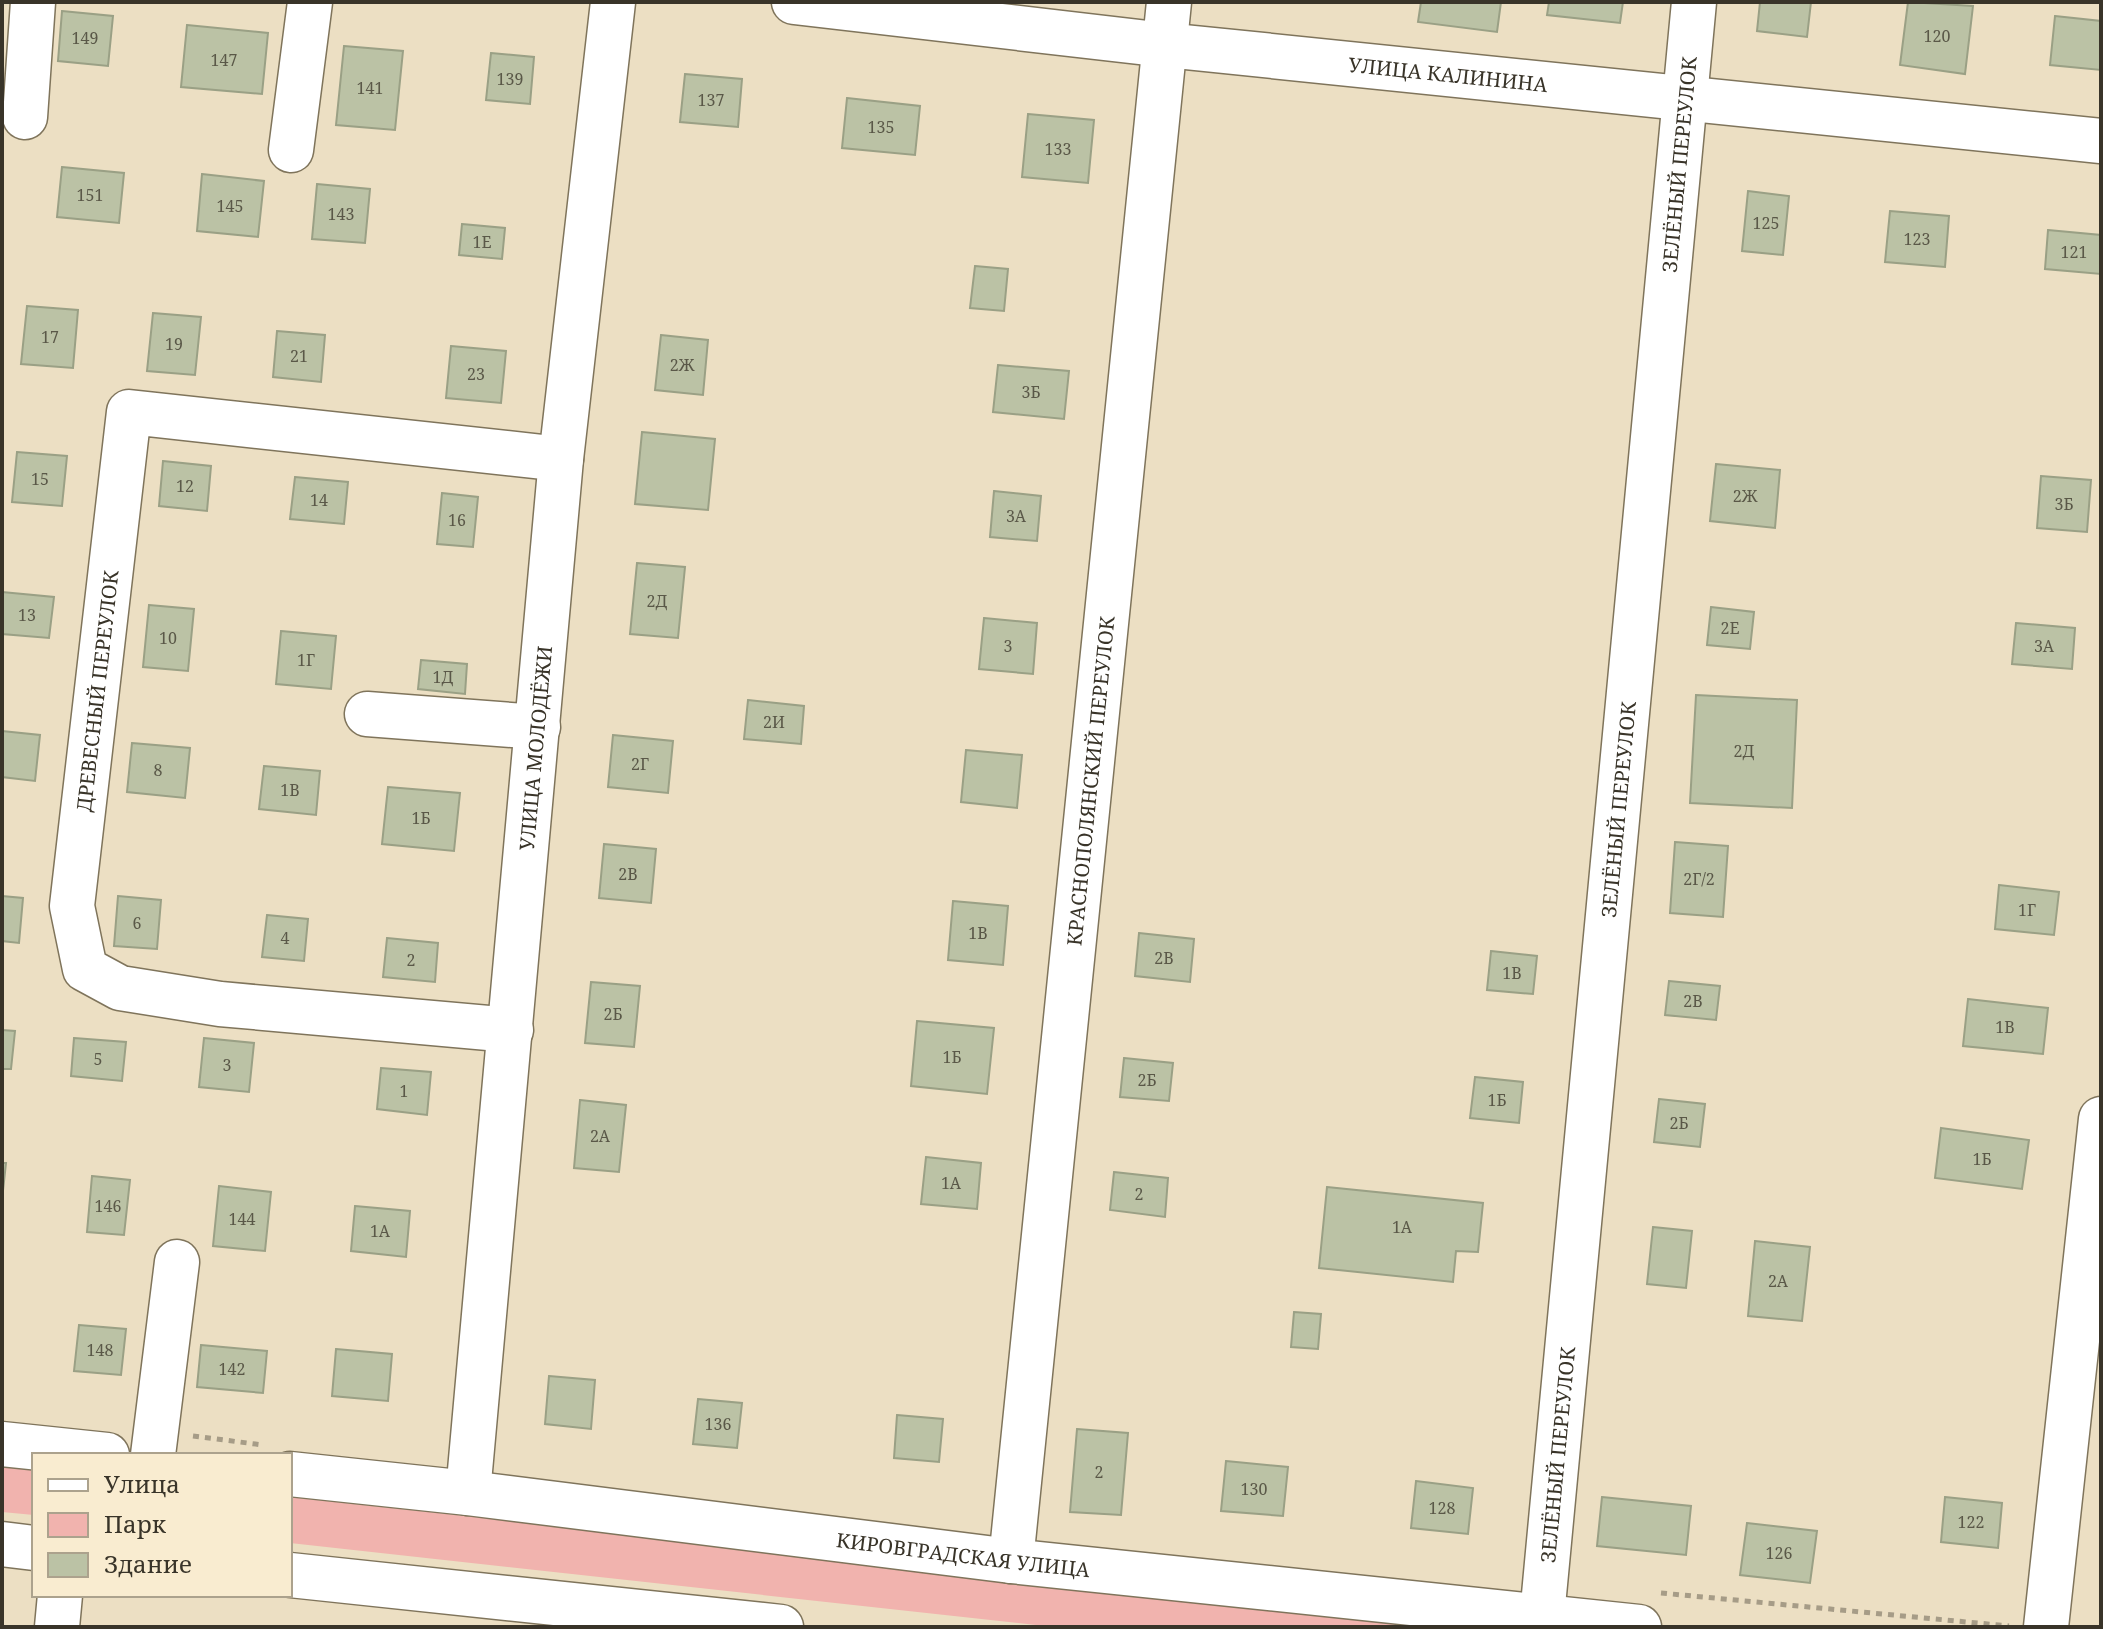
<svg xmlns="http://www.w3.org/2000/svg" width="2103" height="1629" font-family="'Noto Serif',serif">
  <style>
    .green { fill: #f1b3ae }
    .building { fill: #bbc2a5; stroke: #9aa085; stroke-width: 2 }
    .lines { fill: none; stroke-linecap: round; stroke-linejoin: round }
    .minor-casing { stroke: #7f745b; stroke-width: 47 }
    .path { stroke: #a69c87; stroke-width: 5; stroke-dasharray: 6 6; stroke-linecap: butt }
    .minor { stroke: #fff; stroke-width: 44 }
    .labels { text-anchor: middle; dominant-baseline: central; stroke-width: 6; stroke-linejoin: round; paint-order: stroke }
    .number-label { font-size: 16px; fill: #5a5848 }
    .street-label { font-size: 20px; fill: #393429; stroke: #f9ecd0 }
  </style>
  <rect width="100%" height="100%" fill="#ecdfc3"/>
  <path class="green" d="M2 1466 34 1470V1515L2 1512Z
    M290 1497 1495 1627H1054L290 1543Z"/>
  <path class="building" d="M1421 2H1501L1497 32 1418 22Z
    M1549 2H1623L1620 23 1547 15Z
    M1760 2H1811L1807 37 1757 31Z
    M1908 2 1973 6 1965 74 1900 65Z
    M62 11 113 16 108 66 58 61Z
    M2055 16 2101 21V70L2050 65Z
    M187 25 268 33 262 94 181 87Z
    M344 46 403 51 395 130 336 125Z
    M491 53 534 57 530 104 486 100Z
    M685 74 742 79 738 127 680 122Z
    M847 98 920 106 915 155 842 148Z
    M1028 114 1094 120 1088 183 1022 177Z
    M62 167 124 173 119 223 57 217Z
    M202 174 264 181 258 237 197 231Z
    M317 184 370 189 365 243 312 239Z
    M1748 191 1789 196 1783 255 1742 251Z
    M1890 211 1949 216 1945 267 1885 262Z
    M462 224 505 228 502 259 459 255Z
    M2048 230 2101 235V274L2045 269Z
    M975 266 1008 269 1004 311 970 308Z
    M27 306 78 310 73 368 21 364Z
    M153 313 201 317 195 375 147 371Z
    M277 331 325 335 321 382 273 377Z
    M661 335 708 340 703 395 655 390Z
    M451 346 506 351 501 403 446 398Z
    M998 365 1069 371 1064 419 993 412Z
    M642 432 715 439 708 510 635 504Z
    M17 452 67 456 62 506 12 502Z
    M163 461 211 466 207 511 159 506Z
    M1716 464 1780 470 1775 528 1710 521Z
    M2041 476 2091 480 2087 532 2037 528Z
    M295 477 348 482 344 524 290 519Z
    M994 491 1041 496 1037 541 990 537Z
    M442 493 478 497 473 547 437 544Z
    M637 563 685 567 678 638 630 634Z
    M2 592 54 597 49 638 2 634Z
    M149 605 194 609 188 671 143 667Z
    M1711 607 1754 612 1750 649 1707 645Z
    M984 618 1037 623 1033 674 979 669Z
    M2016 623 2075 628 2072 669 2012 664Z
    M281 631 336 636 331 689 276 684Z
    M421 660 467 664 465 694 418 689Z
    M1696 695 1797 700 1792 808 1690 803Z
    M748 700 804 706 801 744 744 739Z
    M2 731 40 735 35 781 2 777Z
    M613 735 673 741 668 793 608 787Z
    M132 743 190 748 185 798 127 792Z
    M966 750 1022 755 1017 808 961 802Z
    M264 766 320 771 316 815 259 809Z
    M388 787 460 793 454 851 382 844Z
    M1675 842 1728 846 1723 917 1670 913Z
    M604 844 656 849 651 903 599 898Z
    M1999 885 2059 892 2054 935 1995 929Z
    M2 896 23 898 19 943 2 941Z
    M118 896 161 900 157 949 114 946Z
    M953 901 1008 906 1003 965 948 960Z
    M267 915 308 919 304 961 262 957Z
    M1139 933 1194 939 1190 982 1135 976Z
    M387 938 438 943 435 982 383 977Z
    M1491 951 1537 956 1533 994 1487 990Z
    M1669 981 1720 986 1716 1020 1665 1015Z
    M591 982 640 986 634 1047 585 1043Z
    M1968 999 2048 1008 2043 1054 1963 1046Z
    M917 1021 994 1028 987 1094 911 1086Z
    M2 1030 15 1031 11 1069H2Z
    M74 1038 126 1042 122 1081 71 1076Z
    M204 1038 254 1043 249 1092 199 1087Z
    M1124 1058 1173 1063 1169 1101 1120 1097Z
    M381 1068 431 1072 427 1115 377 1109Z
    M1475 1077 1523 1082 1519 1123 1470 1118Z
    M1659 1099 1705 1104 1700 1147 1654 1142Z
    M580 1100 626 1105 619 1172 574 1168Z
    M1941 1128 2029 1140 2022 1189 1935 1178Z
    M926 1157 981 1163 977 1209 921 1204Z
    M2 1163H6L2 1200Z
    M1114 1172 1168 1178 1165 1217 1110 1210Z
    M92 1176 130 1180 124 1235 87 1232Z
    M219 1186 271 1192 265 1251 213 1246Z
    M1327 1187 1483 1203 1478 1252 1456 1251 1453 1282 1319 1268Z
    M355 1206 410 1211 406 1257 351 1251Z
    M1653 1227 1692 1231 1686 1288 1647 1284Z
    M1755 1241 1810 1247 1802 1321 1748 1316Z
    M1294 1312 1321 1314 1318 1349 1291 1347Z
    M79 1325 126 1329 121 1375 74 1371Z
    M201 1345 267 1351 263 1393 197 1387Z
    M336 1349 392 1354 388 1401 332 1396Z
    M549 1376 595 1380 591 1429 545 1424Z
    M698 1399 742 1403 737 1448 693 1444Z
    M897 1415 943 1419 939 1462 894 1458Z
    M1077 1429 1128 1433 1121 1515 1070 1512Z
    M1226 1461 1288 1467 1283 1516 1221 1511Z
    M1416 1481 1473 1488 1468 1534 1411 1528Z
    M1602 1497 1691 1506 1686 1555 1597 1546Z
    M1945 1497 2002 1503 1998 1548 1941 1542Z
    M1747 1523 1817 1531 1810 1583 1740 1575Z"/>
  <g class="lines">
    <g class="minor-casing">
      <g id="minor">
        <path id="s1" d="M794 2 1165 45 2101 141"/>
        <path d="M25 117 33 2"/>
        <path d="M291 150 310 2"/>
        <path d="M367 714 538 727"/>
        <path id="s2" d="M511 1030 220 1004 120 988 85 969 72 906 129 412 561 459"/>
        <path d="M2 1444 107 1455"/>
        <path d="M153 1455 177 1262"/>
        <path id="s3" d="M290 1474 468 1493 1011 1561 1639 1627"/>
        <path id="s4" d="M468 1493 561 459 613 2"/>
        <path d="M2 1544 34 1548"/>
        <path id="s5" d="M1011 1561 1169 2"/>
        <path d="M290 1575 781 1627"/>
        <path id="s6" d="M1542 1616 1694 2"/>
        <path d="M57 1627 60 1595"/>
        <path d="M2046 1627 2101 1119"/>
      </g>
    </g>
    <path class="path" d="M193 1436 263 1445
      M1661 1593 2009 1626"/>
    <use href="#minor" class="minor"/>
  </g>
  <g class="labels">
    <g class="number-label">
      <text x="1937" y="36">120</text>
      <text x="85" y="38">149</text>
      <text x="224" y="60">147</text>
      <text x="510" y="79">139</text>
      <text x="370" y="88">141</text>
      <text x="711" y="100">137</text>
      <text x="881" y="127">135</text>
      <text x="1058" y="149">133</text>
      <text x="90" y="195">151</text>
      <text x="230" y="206">145</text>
      <text x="341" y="214">143</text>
      <text x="1766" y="223">125</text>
      <text x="1917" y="239">123</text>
      <text x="482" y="242">1Е</text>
      <text x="2074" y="252">121</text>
      <text x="50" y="337">17</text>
      <text x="174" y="344">19</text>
      <text x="299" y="356">21</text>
      <text x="682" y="365">2Ж</text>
      <text x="476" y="374">23</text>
      <text x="1031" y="392">3Б</text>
      <text x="40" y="479">15</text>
      <text x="185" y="486">12</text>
      <text x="1745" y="496">2Ж</text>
      <text x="319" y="500">14</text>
      <text x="2064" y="504">3Б</text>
      <text x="1016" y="516">3А</text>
      <text x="457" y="520">16</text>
      <text x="657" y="601">2Д</text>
      <text x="27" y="615">13</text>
      <text x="1730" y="628">2Е</text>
      <text x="168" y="638">10</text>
      <text x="1008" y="646">3</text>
      <text x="2044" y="646">3А</text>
      <text x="306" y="660">1Г</text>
      <text x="443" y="677">1Д</text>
      <text x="774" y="722">2И</text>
      <text x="1744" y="751">2Д</text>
      <text x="640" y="764">2Г</text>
      <text x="158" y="770">8</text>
      <text x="290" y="790">1В</text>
      <text x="421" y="818">1Б</text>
      <text x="628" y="874">2В</text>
      <text x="1699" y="879">2Г/2</text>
      <text x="2027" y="910">1Г</text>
      <text x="137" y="923">6</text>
      <text x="978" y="933">1В</text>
      <text x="285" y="938">4</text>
      <text x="1164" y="958">2В</text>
      <text x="411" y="960">2</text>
      <text x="1512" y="973">1В</text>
      <text x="1693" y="1001">2В</text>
      <text x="613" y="1014">2Б</text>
      <text x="2005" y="1027">1В</text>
      <text x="952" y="1057">1Б</text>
      <text x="98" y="1059">5</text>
      <text x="227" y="1065">3</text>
      <text x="1147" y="1080">2Б</text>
      <text x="404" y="1091">1</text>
      <text x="1497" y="1100">1Б</text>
      <text x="1679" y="1123">2Б</text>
      <text x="600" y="1136">2А</text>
      <text x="1982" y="1159">1Б</text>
      <text x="951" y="1183">1А</text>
      <text x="1139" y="1194">2</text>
      <text x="108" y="1206">146</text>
      <text x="242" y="1219">144</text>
      <text x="1402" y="1227">1А</text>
      <text x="380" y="1231">1А</text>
      <text x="1778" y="1281">2А</text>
      <text x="100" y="1350">148</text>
      <text x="232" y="1369">142</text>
      <text x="718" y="1424">136</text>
      <text x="1099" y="1472">2</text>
      <text x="1254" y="1489">130</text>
      <text x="1442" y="1508">128</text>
      <text x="1971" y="1522">122</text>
      <text x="1779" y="1553">126</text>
    </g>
    <g class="street-label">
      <text stroke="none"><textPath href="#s1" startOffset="658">УЛИЦА КАЛИНИНА</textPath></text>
      <text stroke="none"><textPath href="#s6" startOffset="1458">ЗЕЛЁНЫЙ ПЕРЕУЛОК</textPath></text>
      <text stroke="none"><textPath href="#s2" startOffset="714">ДРЕВЕСНЫЙ ПЕРЕУЛОК</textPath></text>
      <text stroke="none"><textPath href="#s4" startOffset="748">УЛИЦА МОЛОДЁЖИ</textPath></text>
      <text stroke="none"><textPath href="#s5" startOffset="784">КРАСНОПОЛЯНСКИЙ ПЕРЕУЛОК</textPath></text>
      <text stroke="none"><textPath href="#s6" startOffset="810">ЗЕЛЁНЫЙ ПЕРЕУЛОК</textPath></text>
      <text stroke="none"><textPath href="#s6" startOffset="162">ЗЕЛЁНЫЙ ПЕРЕУЛОК</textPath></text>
      <text stroke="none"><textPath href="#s3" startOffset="678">КИРОВГРАДСКАЯ УЛИЦА</textPath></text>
    </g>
  </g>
  <rect width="2103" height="1629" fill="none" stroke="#393429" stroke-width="8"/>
  <rect x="32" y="1453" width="260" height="144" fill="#f9ecd0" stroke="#aca28d" stroke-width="2"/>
  <rect x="48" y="1479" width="40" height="12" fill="#ffffff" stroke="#aca28d" stroke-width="2"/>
  <text x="104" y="1493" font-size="24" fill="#393429">Улица</text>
  <rect x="48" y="1513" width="40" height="24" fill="#f1b3ae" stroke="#aca28d" stroke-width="2"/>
  <text x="104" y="1533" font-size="24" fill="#393429">Парк</text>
  <rect x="48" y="1553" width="40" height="24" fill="#bbc2a5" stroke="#aca28d" stroke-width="2"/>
  <text x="104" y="1573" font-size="24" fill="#393429">Здание</text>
</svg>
